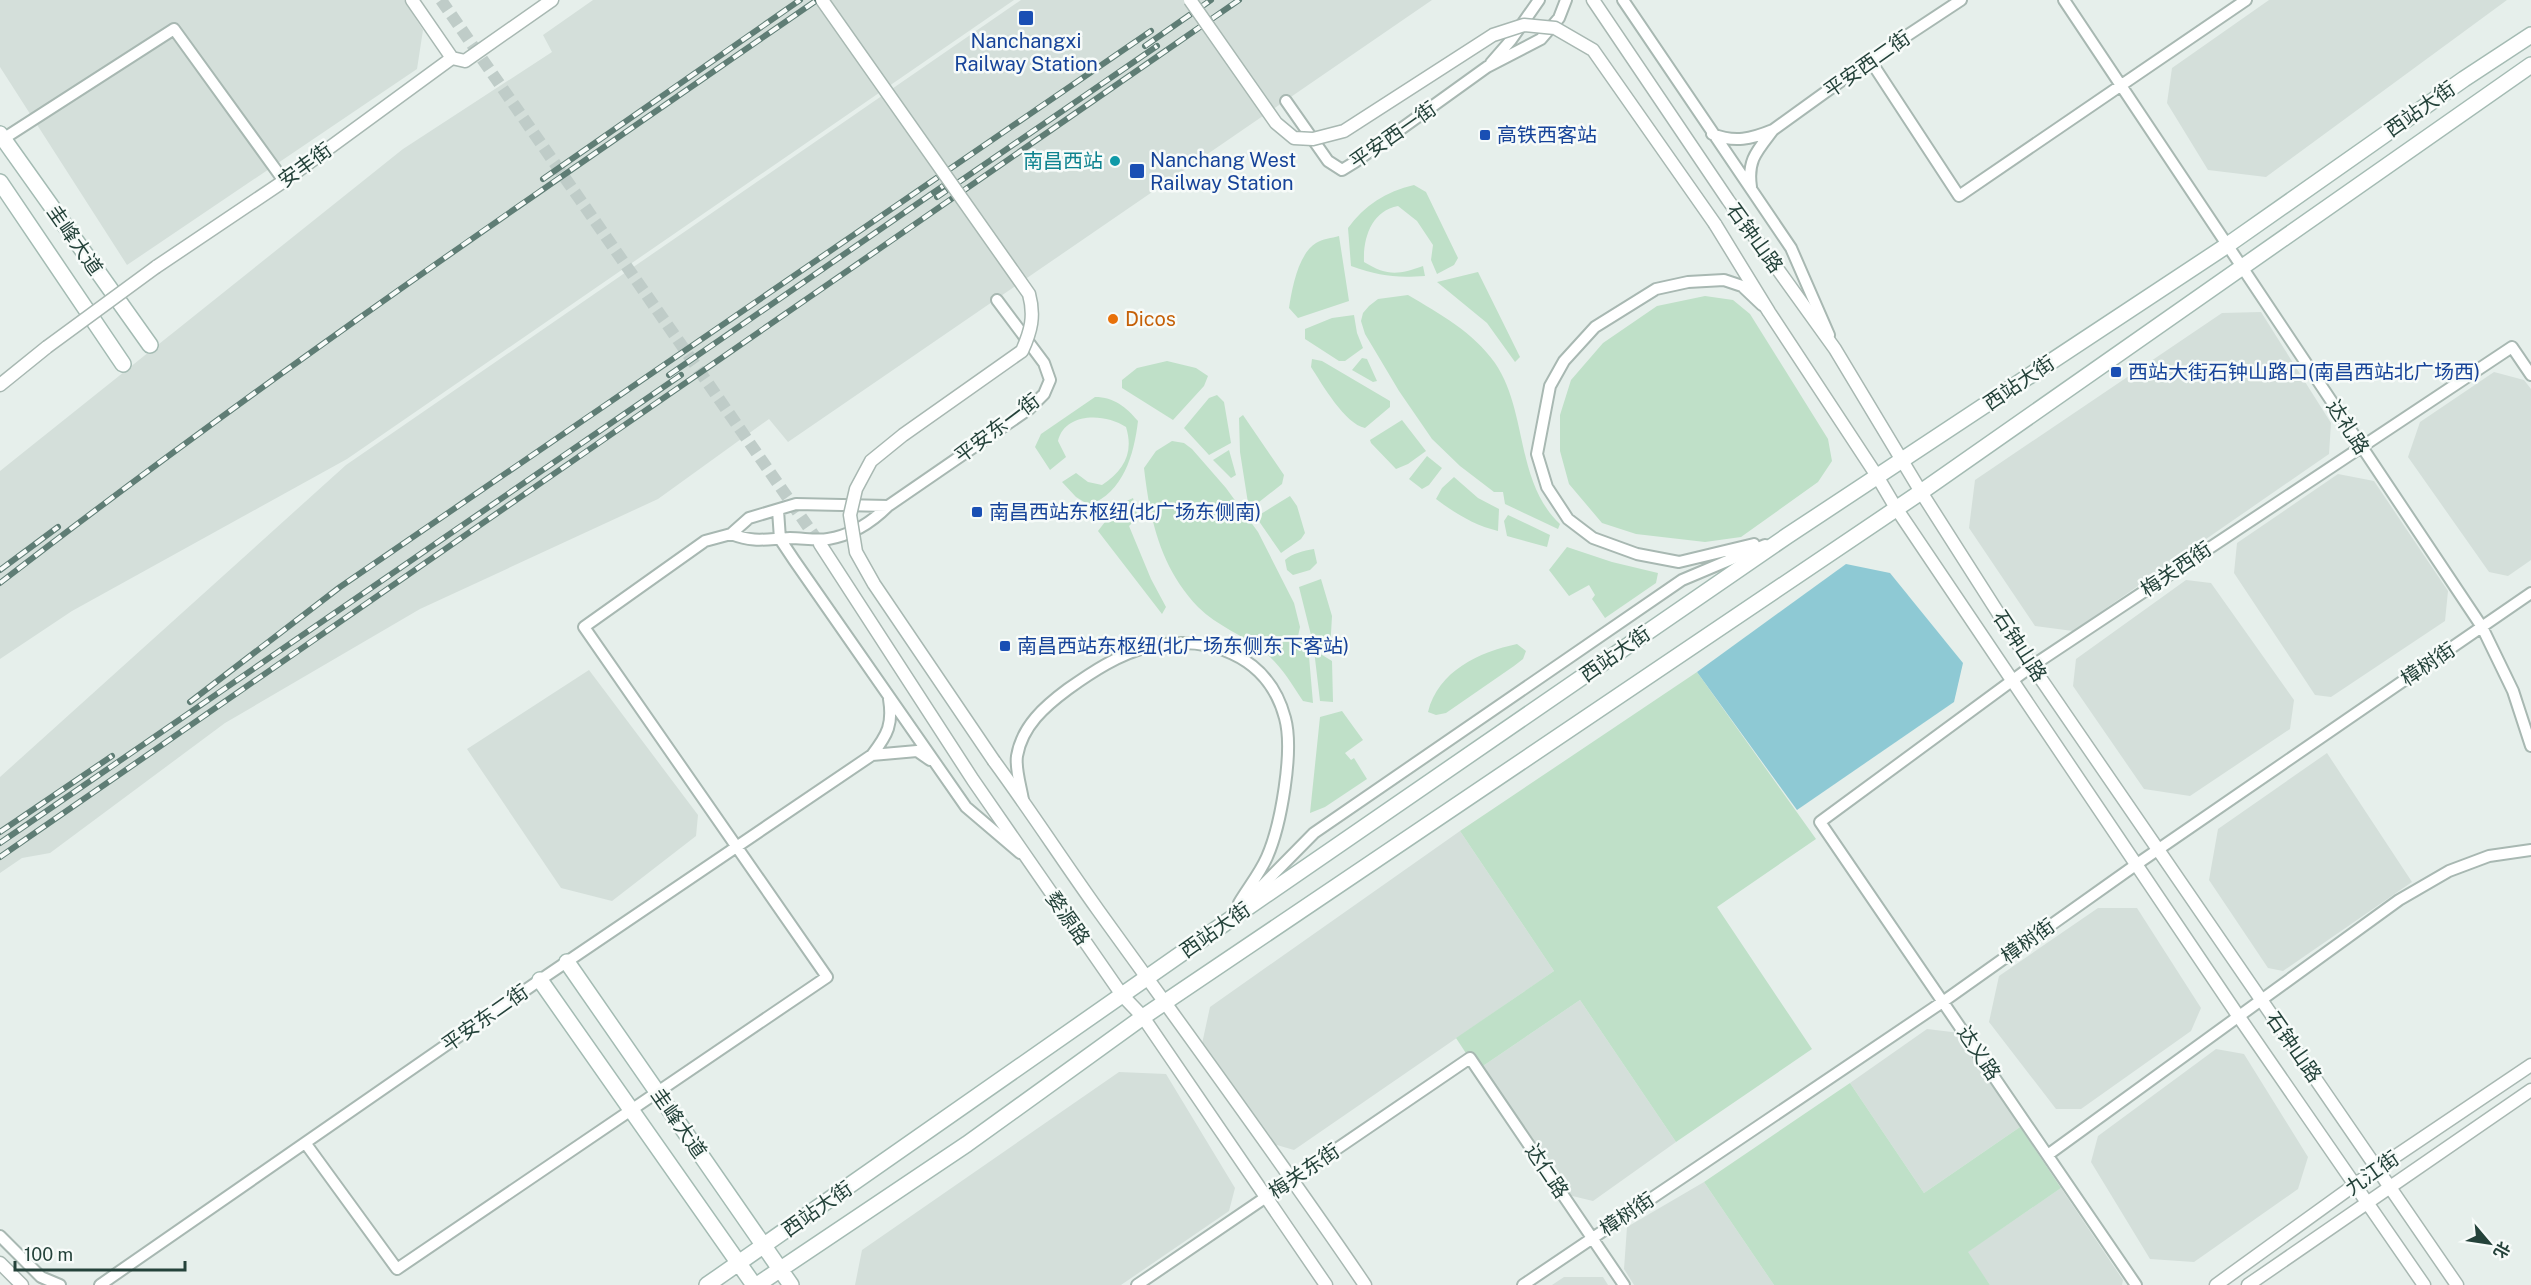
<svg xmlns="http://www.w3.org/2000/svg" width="2531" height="1285" font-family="'Public Sans','Noto Sans SC',sans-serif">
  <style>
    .built { fill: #d4dfda }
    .green { fill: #bfe0c8 }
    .water { fill: #8ec9d4 }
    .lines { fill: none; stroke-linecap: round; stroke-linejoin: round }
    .tertiary-tunnel { stroke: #bfccc8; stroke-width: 12; stroke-dasharray: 12 6; stroke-linecap: butt }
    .minor-casing { stroke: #a8b8b2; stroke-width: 14 }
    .tertiary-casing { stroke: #a8b8b2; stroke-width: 15 }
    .secondary-casing { stroke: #a4bbb3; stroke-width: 18 }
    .minor { stroke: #fff; stroke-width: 10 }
    .tertiary { stroke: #fff; stroke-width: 12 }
    .secondary { stroke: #fff; stroke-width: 15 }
    .rail-casing { stroke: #5f7d75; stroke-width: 6 }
    .rail { stroke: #f7fbf9; stroke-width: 4; stroke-dasharray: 11; stroke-linecap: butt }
    .tertiary-bridge-casing { stroke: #a8b8b2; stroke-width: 15; stroke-linecap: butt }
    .tertiary-bridge { stroke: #fff; stroke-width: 12 }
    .transit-dot { fill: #1a4fb4; stroke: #f7fbf9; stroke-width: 2 }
    .culture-dot { fill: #0f9aa8; stroke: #f7fbf9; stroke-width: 2 }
    .food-dot { fill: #e8710a; stroke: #f7fbf9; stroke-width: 2 }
    .labels { text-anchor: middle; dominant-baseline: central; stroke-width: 5; stroke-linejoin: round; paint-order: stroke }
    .transit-label { font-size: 20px; fill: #164399; stroke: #f7fbf9; text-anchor: start }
    .street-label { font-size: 20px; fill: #24423a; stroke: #f7fbf9 }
    .culture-label { font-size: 20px; fill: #0d838f; stroke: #f7fbf9; text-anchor: end }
    .food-label { font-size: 20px; fill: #c56008; stroke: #f7fbf9; text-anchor: start }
  </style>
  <rect width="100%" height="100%" fill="#e6efeb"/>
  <path class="built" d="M0 0H404L423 30 417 69 127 265 0 67Z
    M593 0H1014L347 459 72 611 0 659V471L403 149 552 52 543 35Z
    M1021 0H1432L788 442 769 419 658 499 420 609 225 723 50 853 22 858 0 873V777L346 465Z
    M2269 0H2507L2266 177 2208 170 2167 103 2172 68Z
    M2261 312 2331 423 2329 454 2073 631 2035 626 1969 528 1975 480 2222 313Z
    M2494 372 2524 380 2531 389V560L2508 576 2489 572 2408 457 2420 422Z
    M2338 474 2374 481 2448 591 2445 621 2331 697 2315 695 2234 573 2237 543Z
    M2186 580 2211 583 2294 700 2290 729 2190 796 2144 789 2073 686 2076 659Z
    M589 670 698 815 696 836 612 901 561 888 467 749Z
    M2327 753 2412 882 2283 971 2268 968 2209 880 2218 829Z
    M1460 831 1554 971 1294 1150 1263 1141 1200 1053 1210 1007Z
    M2098 908H2137L2201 1008 2191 1031 2081 1109H2056L1989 1022 1999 976Z
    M1580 1000 1676 1142 1593 1201 1560 1193 1477 1070Z
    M1927 1029 1960 1033 2020 1127 1924 1193 1850 1083Z
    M2216 1049 2244 1054 2308 1157 2298 1189 2194 1262 2150 1259 2091 1162 2098 1136Z
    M1119 1072 1166 1074 1235 1188 1229 1211 1121 1285H855L862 1250Z
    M1704 1182 1774 1285H1634L1624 1269 1627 1227Z
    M2061 1188 2123 1280 2122 1285H1990L1967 1252Z
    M1564 1277H1603L1608 1285H1552Z"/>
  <path class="green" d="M1414 185 1426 192 1458 258 1454 265 1437 274 1431 260 1433 245 1417 221 1398 206C1372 211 1363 237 1364 262 1387 276 1398 275 1423 266L1425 276C1394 278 1380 276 1351 266L1348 228C1364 206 1386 191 1414 185Z
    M1339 236 1349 301 1298 318 1289 308C1292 289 1298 254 1316 243 1322 239 1332 238 1339 236Z
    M1478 272 1520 357 1515 362 1487 323 1437 282Z
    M1408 295C1440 314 1473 332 1495 363 1528 411 1515 482 1560 524L1558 529 1505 504 1503 492H1494L1460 466 1432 439 1399 391 1365 334 1361 321 1363 313 1369 306 1378 299Z
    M1705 296 1733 300 1750 314 1828 439 1832 461 1818 482 1741 537 1705 542 1636 534 1602 523 1569 484 1560 451V415L1571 380 1603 343 1657 306Z
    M1354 315 1357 333 1363 348 1345 361H1339L1305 339V329L1332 318Z
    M1362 358 1367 359 1377 381 1373 382 1352 370Z
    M1312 359 1322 361 1390 401V407L1365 428C1345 424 1322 384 1311 367Z
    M1167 361 1196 368 1208 376 1204 386 1173 420 1122 388V380L1137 368Z
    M1217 395 1224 402 1231 443 1209 455 1184 428 1209 398Z
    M1095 397C1114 397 1126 407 1138 421 1134 455 1123 493 1089 505L1076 497 1062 482 1076 473 1088 482 1102 485C1124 470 1134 453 1126 427 1105 413 1065 412 1058 441L1066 457 1050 470 1035 447 1041 434Z
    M1243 415 1284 475 1282 484 1254 506 1248 503 1240 452 1239 418Z
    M1402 420 1426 451 1408 464 1396 469 1371 443 1370 440Z
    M1172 441 1184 443 1192 449 1226 488 1258 532 1294 603 1300 627 1297 641 1308 645 1313 703 1303 701C1291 683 1281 665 1263 651 1243 635 1217 626 1198 607 1160 567 1150 520 1144 468L1156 451Z
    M1229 450 1236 475 1231 478 1213 460Z
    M1427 456 1442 468 1429 485 1422 489 1409 479Z
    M1454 477 1478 498 1499 509 1498 531C1474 525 1456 514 1436 499L1442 488Z
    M1290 496 1297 506 1305 533 1301 539 1281 553 1256 517Z
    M1133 498 1138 517 1129 526 1151 579 1166 607 1162 614 1098 531 1118 505Z
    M1508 515 1550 535 1547 547 1507 536 1504 521Z
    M1567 547 1612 562 1658 573 1656 583 1605 618 1592 599 1595 595 1589 585 1569 596 1549 570Z
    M1314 549 1317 563 1310 570 1293 575 1287 570 1285 560C1293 553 1303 551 1314 549Z
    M1321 579 1332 616 1330 651 1313 643 1299 587Z
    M1517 644 1526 651 1523 659 1514 666 1446 713 1436 715 1428 712C1438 671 1479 652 1517 644Z
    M1314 650 1332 661 1333 702 1320 701Z
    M1697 672 1816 839 1717 907 1812 1049 1676 1142 1580 1000 1477 1070 1456 1038 1554 971 1460 831Z
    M1342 711 1363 740 1345 753 1351 760 1354 758 1367 779 1325 807 1310 813 1320 717Z
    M1850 1083 1924 1193 2020 1127 2061 1188 1968 1252 1990 1285H1774L1704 1182Z"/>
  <path class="water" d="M1846 564 1890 573 1963 663 1954 702 1797 810 1697 672Z"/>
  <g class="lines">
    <path class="tertiary-tunnel" d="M441 0 820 544"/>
    <g class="minor-casing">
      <path id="minor" d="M1623 0 1791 248 1829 335
        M2064 0 2482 627 2513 691 2531 746
        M1870 60 1959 196 2246 0
        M1491 63 1511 40 1539 0
        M1286 101 1328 161 1342 170 1355 162 1487 67 1541 39 1559 18 1566 0
        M1773 130 1870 60 1961 0
        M1712 134C1735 143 1751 139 1773 130 1757 151 1747 160 1751 187
        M3 139 174 29 284 181
        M888 506 796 504 749 518 731 534C755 543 765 539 790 538 803 538 816 541 828 539 852 535 871 523 888 506L1029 409 1044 394 1050 380 1044 363 997 300
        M778 510 780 539 794 560 966 807 1020 853
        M1754 544 1679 562 1637 554 1593 538 1568 519 1547 487 1537 454 1550 386 1564 361 1595 327 1656 289 1688 282 1724 280 1742 286 1762 305
        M889 699C893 724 888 734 872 755L917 751 930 760
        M1023 800C1021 787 1015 769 1017 756 1022 726 1045 706 1068 689 1092 672 1119 654 1148 647 1207 634 1268 654 1285 718 1294 751 1281 825 1267 857 1260 873 1248 888 1239 903
        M1245 903 1314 833 1682 580 1765 545
        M306 1144 397 1269 827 977 584 627 705 541 731 534
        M2049 1154 2399 900 2449 871 2489 856 2531 850
        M0 1236 41 1277 60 1285
        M100 1285 540 980 872 755
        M1137 1285 1470 1058 1624 1285
        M1523 1285 1944 1001 2137 864 2531 593
        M2136 1285 1820 822 2032 666 2512 347 2531 375"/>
    </g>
    <g class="tertiary-casing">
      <path id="tertiary" d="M412 0 452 58 465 61 552 0
        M1593 0 1728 200 1835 349 1921 492 2032 666 2457 1285
        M1715 224 1769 312 1877 476 1896 508 2239 1017 2424 1285
        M156 267 284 181 452 58
        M0 385 47 347
        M820 544 973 780 1122 995 1143 1017 1326 1285
        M994 761C1030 810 1063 861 1098 910 1188 1035 1279 1158 1365 1285
        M0 1263 22 1285
        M2216 1285 2378 1168 2531 1065
        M2248 1285 2531 1090"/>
    </g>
    <g class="secondary-casing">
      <path id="secondary" d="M0 134 150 345
        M0 182 123 364
        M567 962 791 1285
        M540 980 754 1285
        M707 1285 1228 921 1787 536 2229 244 2464 79 2531 35
        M757 1285 967 1144 1143 1017 1921 492 2531 65"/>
    </g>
    <use href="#minor" class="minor"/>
    <use href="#tertiary" class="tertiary"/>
    <use href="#secondary" class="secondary"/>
    <g class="rail-casing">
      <path id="rail" d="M1145 46 1211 0
        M543 179 800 0
        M937 197 1157 46
        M669 375 943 186
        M0 570 58 527
        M0 583C265 378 542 190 817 0
        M190 702 340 587 1151 31
        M0 832 112 756
        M0 843 681 375
        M0 857 1239 0"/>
    </g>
    <use href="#rail" class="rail"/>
    <g class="tertiary-bridge-casing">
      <path id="tertiary-bridge" d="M822 0 1029 294C1035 316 1031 331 1022 351L903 435 871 461 856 489 850 515 856 552 874 584 994 761
        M1190 0 1276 123 1294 138 1313 139 1344 131 1493 35 1524 25 1555 28 1593 50 1715 224
        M47 347 156 267"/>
    </g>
    <use href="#tertiary-bridge" class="tertiary-bridge"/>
  </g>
  <g class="transit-dot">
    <rect x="1018" y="10" width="16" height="16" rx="3"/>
    <rect x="1479" y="129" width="12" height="12" rx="3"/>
    <rect x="1129" y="163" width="16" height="16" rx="3"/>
    <rect x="2110" y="366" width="12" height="12" rx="3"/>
    <rect x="971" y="506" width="12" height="12" rx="3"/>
    <rect x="999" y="640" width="12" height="12" rx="3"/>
  </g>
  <circle class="culture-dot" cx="1115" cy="161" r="6"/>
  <circle class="food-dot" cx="1113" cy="319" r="6"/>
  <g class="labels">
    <g class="transit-label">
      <text x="1026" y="41" text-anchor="middle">Nanchangxi<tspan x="1026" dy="23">Railway Station</tspan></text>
      <text x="1497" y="135">高铁西客站</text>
      <text x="1150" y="160">Nanchang West<tspan x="1150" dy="23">Railway Station</tspan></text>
      <text x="2128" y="372">西站大街石钟山路口(南昌西站北广场西)</text>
      <text x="989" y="512">南昌西站东枢纽(北广场东侧南)</text>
      <text x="1017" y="646">南昌西站东枢纽(北广场东侧东下客站)</text>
    </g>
    <g class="street-label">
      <text transform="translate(1867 64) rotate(-35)">平安西二街</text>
      <text transform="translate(2420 109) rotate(-35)">西站大街</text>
      <text transform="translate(1393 135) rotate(-35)">平安西一街</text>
      <text transform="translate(305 165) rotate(-36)">安丰街</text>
      <text transform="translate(1755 238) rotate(54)">石钟山路</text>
      <text transform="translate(75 240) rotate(55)">圭峰大道</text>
      <text transform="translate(2019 383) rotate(-34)">西站大街</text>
      <text transform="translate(2348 427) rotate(57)">达礼路</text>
      <text transform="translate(997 428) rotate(-37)">平安东一街</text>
      <text transform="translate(2176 569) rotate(-34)">梅关西街</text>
      <text transform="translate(2020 646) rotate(57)">石钟山路</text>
      <text transform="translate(1615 654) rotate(-35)">西站大街</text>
      <text transform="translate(2428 664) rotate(-34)">樟树街</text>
      <text transform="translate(1068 918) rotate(55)">婺源路</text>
      <text transform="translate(1215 930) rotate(-35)">西站大街</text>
      <text transform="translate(2028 941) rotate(-36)">樟树街</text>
      <text transform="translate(485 1018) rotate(-35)">平安东二街</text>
      <text transform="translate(2294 1047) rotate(55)">石钟山路</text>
      <text transform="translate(1979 1053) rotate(56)">达义路</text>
      <text transform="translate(679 1123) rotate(55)">圭峰大道</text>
      <text transform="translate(1304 1171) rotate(-34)">梅关东街</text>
      <text transform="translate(1547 1171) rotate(56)">达仁路</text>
      <text transform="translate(2372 1173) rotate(-35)">九江街</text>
      <text transform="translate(817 1209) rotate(-35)">西站大街</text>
      <text transform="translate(1627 1214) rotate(-34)">樟树街</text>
    </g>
    <g class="culture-label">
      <text x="1103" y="161">南昌西站</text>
    </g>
    <g class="food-label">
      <text x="1125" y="319">Dicos</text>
    </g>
  </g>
  <g transform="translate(2489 1243) rotate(119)" stroke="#f7fbf9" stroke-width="4.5" paint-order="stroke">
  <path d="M0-4.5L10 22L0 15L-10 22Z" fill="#24423a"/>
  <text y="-9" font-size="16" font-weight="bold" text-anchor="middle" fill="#24423a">北</text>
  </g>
  <path d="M15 1261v9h170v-9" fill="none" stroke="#24423a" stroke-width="3"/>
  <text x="24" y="1261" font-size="18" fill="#24423a" stroke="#f7fbf9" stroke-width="4.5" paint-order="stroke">100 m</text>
</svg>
